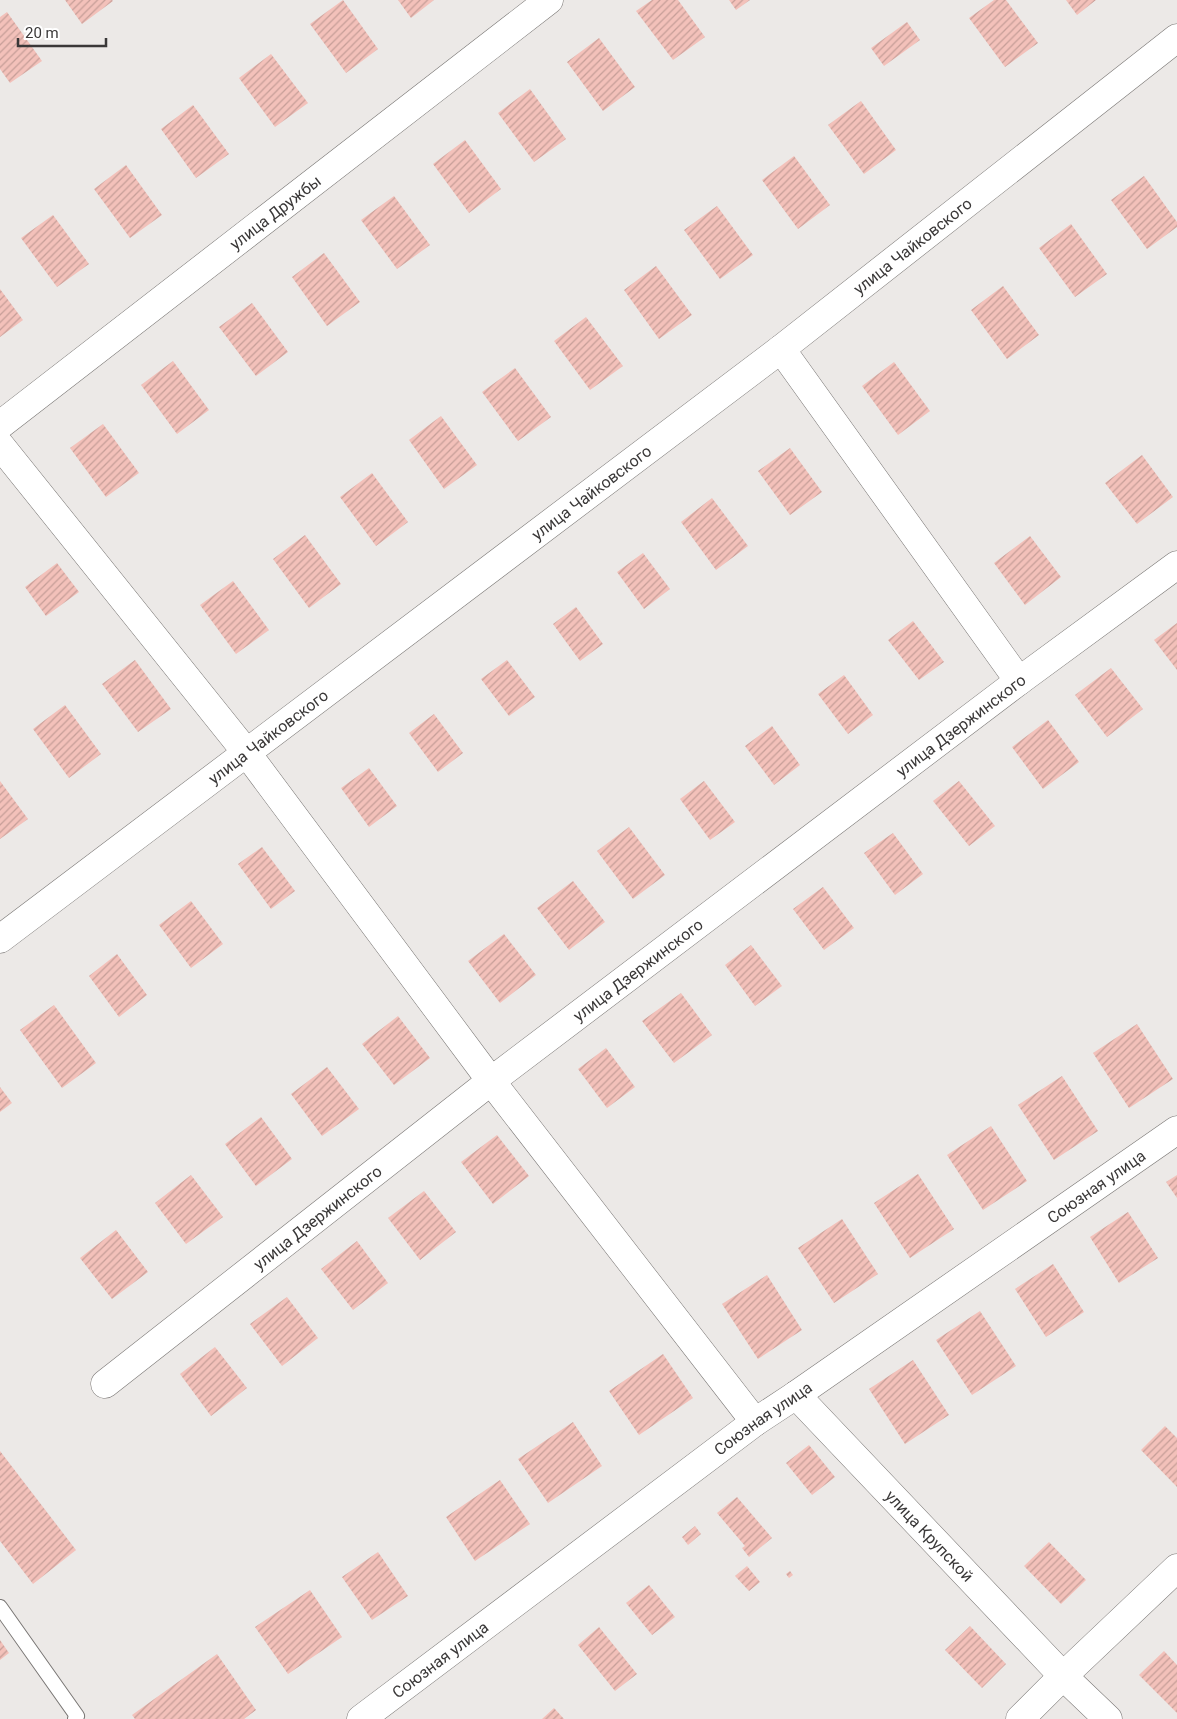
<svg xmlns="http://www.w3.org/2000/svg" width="1177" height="1719" font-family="Roboto,sans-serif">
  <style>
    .building { fill: url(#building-hatch) }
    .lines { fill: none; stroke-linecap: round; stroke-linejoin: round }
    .lane-casing { stroke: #797674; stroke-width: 16 }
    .street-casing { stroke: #797674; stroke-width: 29 }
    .lane { stroke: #fff; stroke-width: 14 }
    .street { stroke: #fff; stroke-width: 28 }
    .labels { text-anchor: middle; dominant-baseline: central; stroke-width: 4; stroke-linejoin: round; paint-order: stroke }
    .street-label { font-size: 16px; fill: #3a3838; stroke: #fff }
  </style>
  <defs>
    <pattern id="building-hatch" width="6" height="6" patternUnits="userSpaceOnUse" patternTransform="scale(1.25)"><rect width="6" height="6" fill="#f3c1ba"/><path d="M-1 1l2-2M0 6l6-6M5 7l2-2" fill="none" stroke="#c69e98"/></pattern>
  </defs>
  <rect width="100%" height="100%" fill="#ece9e7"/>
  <path class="building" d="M65 0H112L113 1 82 24Z
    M343 0 378 49 346 73 310 24Z
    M398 0H434L411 18Z
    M652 0H678L705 37 673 60 636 11Z
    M729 0H750L736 10Z
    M994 0H1006L1038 43 1005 67 969 18Z
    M1066 0H1096L1077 15Z
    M7 12 42 61 10 83 0 69V17Z
    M907 22 920 40 884 66 871 48Z
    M599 38 635 87 603 111 567 62Z
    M271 54 308 103 275 127 239 78Z
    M530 89 566 139 534 162 498 113Z
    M861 101 896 150 864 174 828 125Z
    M193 105 229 154 196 178 161 129Z
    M465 140 501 189 469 213 433 164Z
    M794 156 830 205 798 229 762 180Z
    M126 165 162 215 130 238 94 189Z
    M1144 176 1177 222V227L1147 249 1111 200Z
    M394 196 430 245 397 269 361 220Z
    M717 206 753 255 720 279 684 230Z
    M53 215 89 264 57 287 21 238Z
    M1071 224 1107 274 1075 297 1039 248Z
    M324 253 360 302 327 326 292 277Z
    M656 266 692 315 659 339 624 290Z
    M1003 286 1039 335 1007 359 971 310Z
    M0 289 23 320 0 337Z
    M252 303 288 352 256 376 219 327Z
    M586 317 623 366 590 390 554 341Z
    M173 361 209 410 177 434 141 385Z
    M894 362 930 411 898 435 862 386Z
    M515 368 551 417 518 441 482 392Z
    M441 416 477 465 444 489 409 440Z
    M103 424 139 473 106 497 70 448Z
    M790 448 822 492 790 515 758 471Z
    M1142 455 1173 497 1137 524 1105 483Z
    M372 473 408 522 376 546 340 497Z
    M712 498 748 546 716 570 681 522Z
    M305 535 341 584 309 608 273 559Z
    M1030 536 1061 577 1025 605 994 563Z
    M643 553 670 589 644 609 617 572Z
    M57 563 79 592 46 616 25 587Z
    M233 581 269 630 236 654 200 605Z
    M576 607 603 644 580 661 553 624Z
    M913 621 944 662 919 680 888 640Z
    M1177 623V670L1154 640Z
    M135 660 171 709 138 732 102 684Z
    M507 660 535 697 509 716 481 679Z
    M1111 668 1143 709 1107 737 1075 695Z
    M844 675 873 715 848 734 818 694Z
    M65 705 101 754 69 778 33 729Z
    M434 714 463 753 438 772 409 733Z
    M1048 720 1079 762 1043 789 1012 747Z
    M772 726 800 765 774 785 745 746Z
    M369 768 397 806 369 827 341 788Z
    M0 781 28 819 0 839Z
    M704 781 735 822 710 840 680 799Z
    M959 781 995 826 969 846 933 801Z
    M629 827 665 875 633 899 597 851Z
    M893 833 923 874 895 895 864 853Z
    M262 847 295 891 271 909 238 864Z
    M573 881 605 922 569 950 537 908Z
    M823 887 854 928 824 950 793 909Z
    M191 901 223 944 191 968 159 925Z
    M504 934 536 975 500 1003 468 961Z
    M751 945 782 986 755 1006 725 965Z
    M117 954 147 995 119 1017 89 976Z
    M681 993 712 1035 674 1063 642 1021Z
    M54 1005 96 1063 62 1088 20 1030Z
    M398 1016 430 1058 394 1085 362 1044Z
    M1137 1024 1173 1079 1129 1108 1093 1053Z
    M606 1048 635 1087 607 1108 578 1069Z
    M327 1067 359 1109 322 1136 291 1094Z
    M1062 1076 1098 1131 1054 1160 1018 1105Z
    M0 1087 12 1103 0 1112Z
    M261 1117 292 1159 256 1186 225 1144Z
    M991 1126 1027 1181 983 1210 947 1155Z
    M497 1135 529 1176 493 1204 461 1162Z
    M918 1174 954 1229 910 1258 874 1203Z
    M191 1175 223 1217 186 1244 155 1203Z
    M1177 1175V1198L1166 1182Z
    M424 1191 456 1232 420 1260 388 1218Z
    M1128 1212 1158 1258 1119 1283 1090 1237Z
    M842 1219 878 1274 834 1303 798 1248Z
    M116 1230 148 1272 112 1299 80 1258Z
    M357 1241 388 1283 353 1310 321 1269Z
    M1053 1264 1084 1312 1046 1337 1015 1289Z
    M767 1275 802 1330 758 1359 722 1304Z
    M287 1297 318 1338 282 1366 250 1324Z
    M980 1311 1016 1366 972 1395 936 1340Z
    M215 1347 247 1388 211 1416 180 1374Z
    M663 1354 693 1398 639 1435 609 1391Z
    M913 1360 949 1415 905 1444 869 1389Z
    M573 1422 602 1466 548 1503 518 1459Z
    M1165 1426 1177 1438V1487L1141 1450Z
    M809 1445 835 1477 812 1495 786 1463Z
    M0 1451 76 1550 33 1584 0 1541Z
    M500 1480 530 1524 475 1561 446 1517Z
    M737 1497 772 1538 749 1557 742 1548 745 1546 717 1513Z
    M695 1526 701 1534 688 1545 682 1537Z
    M1049 1542 1086 1580 1061 1604 1024 1566Z
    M378 1552 408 1596 372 1620 342 1577Z
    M747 1566 760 1582 749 1591 735 1576Z
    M790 1571 793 1575 789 1578 786 1574Z
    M649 1585 675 1617 652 1635 626 1603Z
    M310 1590 342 1637 288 1674 255 1627Z
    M970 1626 1006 1664 982 1688 945 1650Z
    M599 1627 637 1674 615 1691 578 1645Z
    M0 1640 9 1653 0 1660Z
    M1164 1651 1177 1665V1713L1139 1675Z
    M217 1654 256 1710 244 1719H135L132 1715Z
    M554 1708 564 1719H542Z"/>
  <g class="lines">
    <g class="lane-casing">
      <path id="lane" d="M0 1607 77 1716 75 1719"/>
    </g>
    <g class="street-casing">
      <g id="street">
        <path d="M781 349 1019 681"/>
        <path id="s1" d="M0 425 549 0"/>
        <path d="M0 445 246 752 491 1081 755 1422"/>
        <path id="s2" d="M0 939 781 349 1177 38"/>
        <path id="s3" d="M105 1384 491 1081 1019 681 1177 565"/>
        <path id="s4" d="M796 1395 1063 1676 1108 1719"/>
        <path id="s5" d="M361 1719 755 1422 796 1395 1177 1130"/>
        <path d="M1020 1719 1063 1676 1177 1568"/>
      </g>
    </g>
    <use href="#lane" class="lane"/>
    <use href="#street" class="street"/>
  </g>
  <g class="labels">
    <g class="street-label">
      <text stroke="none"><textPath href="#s1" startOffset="348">улица Дружбы</textPath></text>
      <text stroke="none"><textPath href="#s2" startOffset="1146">улица Чайковского</textPath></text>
      <text stroke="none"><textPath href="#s2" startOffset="741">улица Чайковского</textPath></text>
      <text stroke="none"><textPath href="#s3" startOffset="1080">улица Дзержинского</textPath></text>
      <text stroke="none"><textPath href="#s2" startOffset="336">улица Чайковского</textPath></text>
      <text stroke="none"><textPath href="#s3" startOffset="675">улица Дзержинского</textPath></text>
      <text stroke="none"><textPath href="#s5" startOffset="908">Союзная улица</textPath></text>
      <text stroke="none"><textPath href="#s3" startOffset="270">улица Дзержинского</textPath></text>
      <text stroke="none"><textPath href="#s5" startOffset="502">Союзная улица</textPath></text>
      <text stroke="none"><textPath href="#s4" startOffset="194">улица Крупской</textPath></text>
      <text stroke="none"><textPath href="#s5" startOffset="99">Союзная улица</textPath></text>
    </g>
  </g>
  <path d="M18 38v8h88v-8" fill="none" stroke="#3a3838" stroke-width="2.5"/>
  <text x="25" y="38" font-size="15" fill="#3a3838" stroke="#ffffff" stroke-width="4" paint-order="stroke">20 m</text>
</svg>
